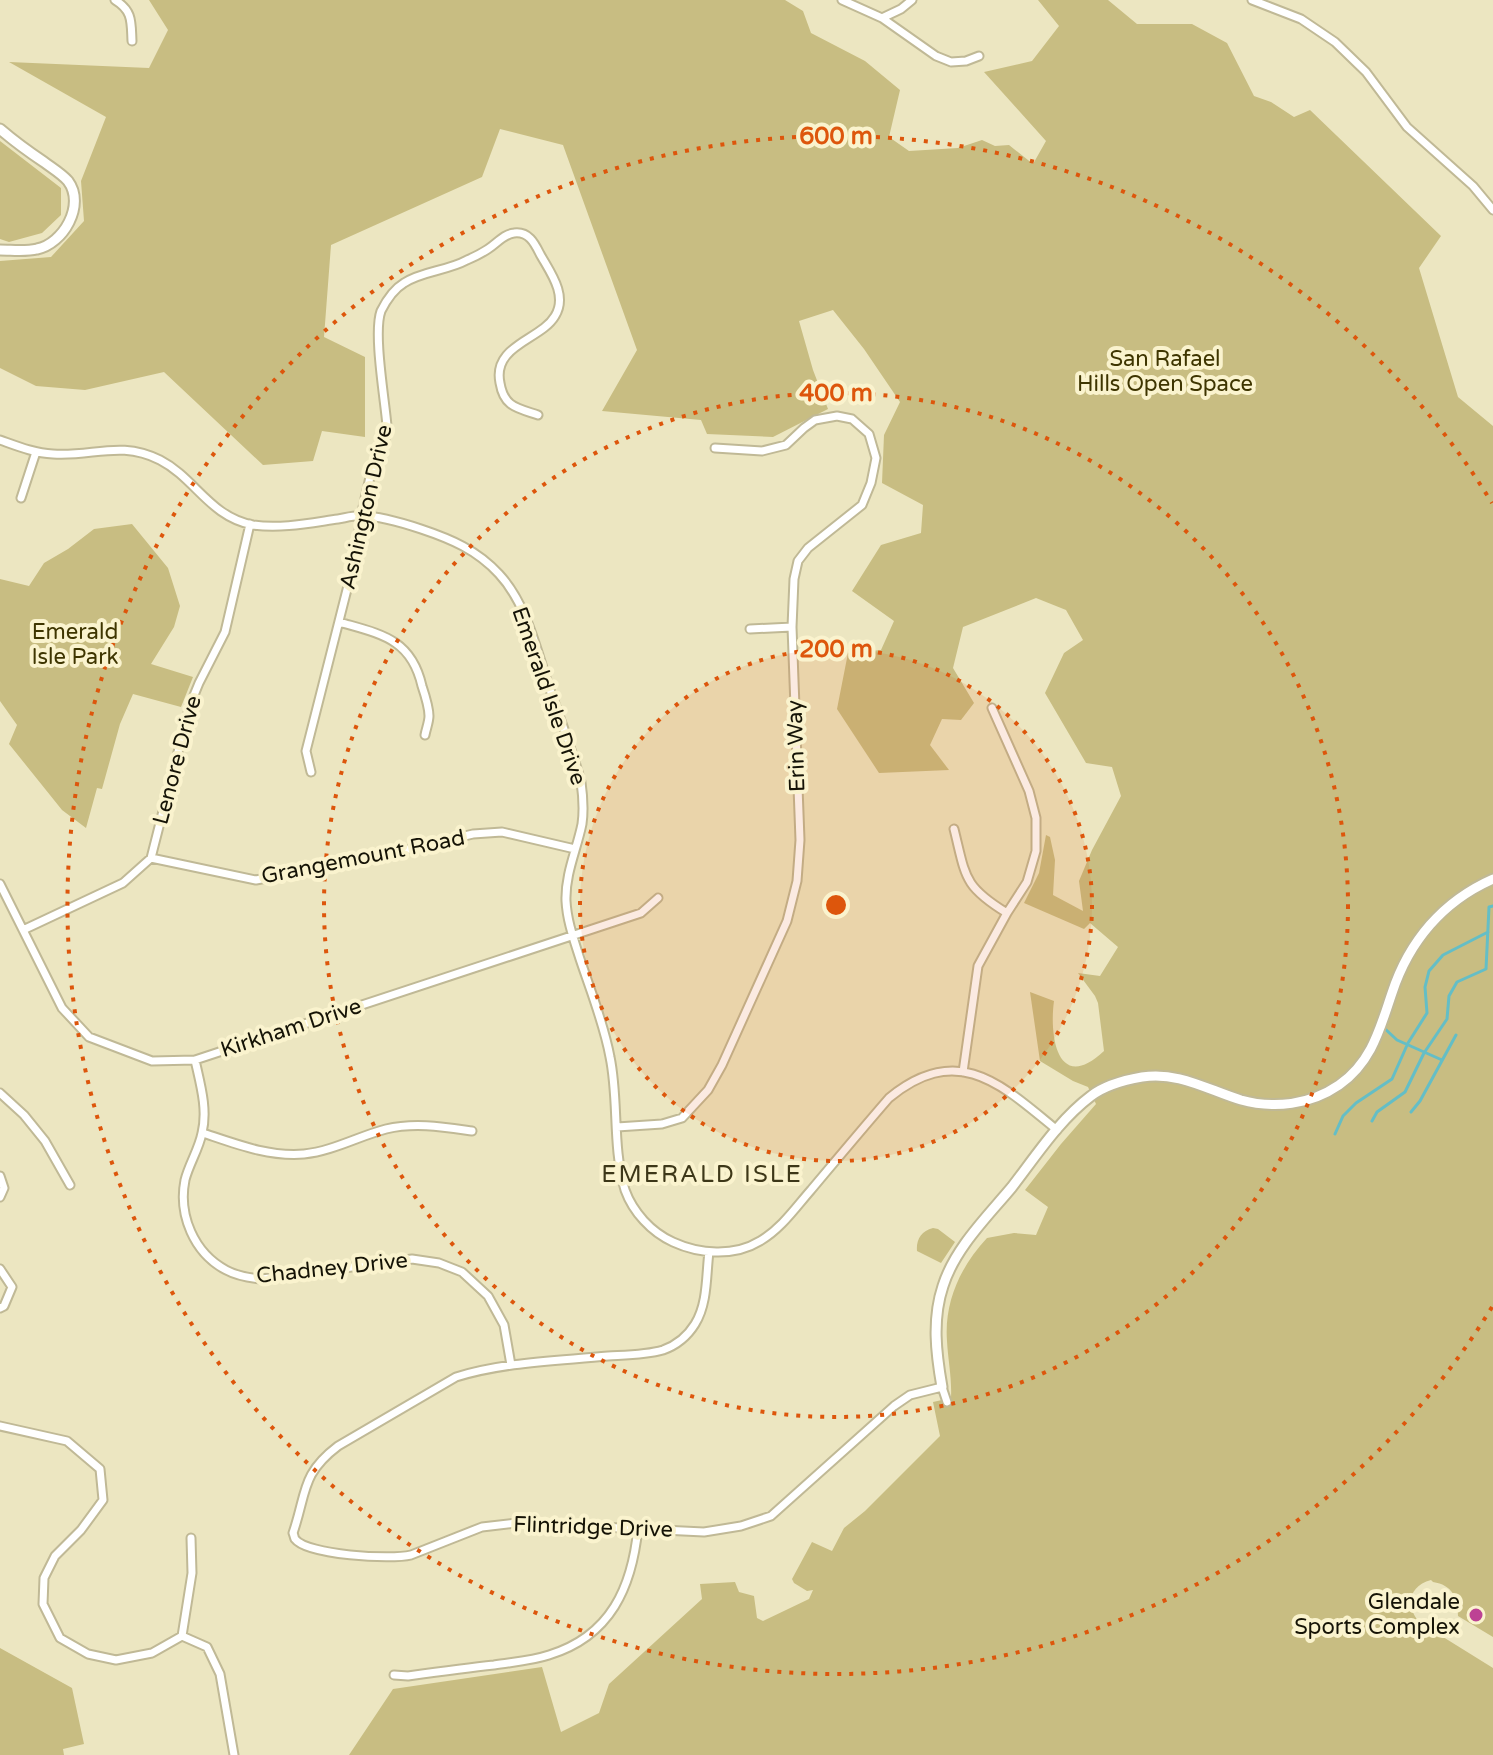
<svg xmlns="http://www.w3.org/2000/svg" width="1493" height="1755" font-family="'Varela Round',sans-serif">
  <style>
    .green { fill: #c8bd82 }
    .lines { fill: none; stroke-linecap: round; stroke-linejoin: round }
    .stream { stroke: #64bec6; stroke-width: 3 }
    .street-casing { stroke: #c0b996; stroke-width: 11 }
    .secondary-casing { stroke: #c0b996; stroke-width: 13 }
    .street { stroke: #fff; stroke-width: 7 }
    .secondary { stroke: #fff; stroke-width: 9 }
    .ring { fill: none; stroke: #dd560c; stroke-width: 4; stroke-dasharray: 4 8 }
    .poi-dot { fill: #bd4294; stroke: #faf3ce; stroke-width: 3 }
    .labels { text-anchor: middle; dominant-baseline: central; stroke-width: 8; stroke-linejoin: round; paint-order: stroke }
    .park-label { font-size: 22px; fill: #3e3500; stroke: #faf3ce }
    .street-label { font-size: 22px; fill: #151306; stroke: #faf3ce }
    .poi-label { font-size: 22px; fill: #151306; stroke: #faf3ce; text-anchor: end }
    .neighbourhood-label { font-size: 24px; letter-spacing: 2px; fill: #3d3718; stroke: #faf3ce }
    .centre { fill: #dd560c; stroke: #faf3ce; stroke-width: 4 }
    .ring-label { font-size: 24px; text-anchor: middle; font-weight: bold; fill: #dd560c; stroke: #faf3ce; stroke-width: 8; stroke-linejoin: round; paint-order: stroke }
  </style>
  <rect width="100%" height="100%" fill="#ece6c1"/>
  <path class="green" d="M149 0H785L803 11 811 33 865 61 900 90 889 137 909 151 958 148 982 140 995 146 1009 145 1033 164 1046 141 984 72 1032 61 1059 26 1038 0H1108L1137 24H1192L1227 43 1254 96 1271 102 1294 117 1310 110 1441 236 1419 268 1458 397 1493 426V1637L1458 1616C1458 1597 1452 1585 1433 1582L1431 1580C1409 1586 1405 1605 1419 1622L1493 1668V1755H349L393 1689 542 1667 561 1732 599 1713 609 1684 702 1599 700 1584 735 1582 739 1592 754 1596 757 1618 763 1621 809 1599 813 1590 807 1591 794 1583 792 1579 812 1542 832 1551 844 1528 865 1511 940 1436 933 1402 951 1398C952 1378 948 1360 947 1341 944 1301 961 1266 987 1238L1014 1233 1036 1235 1048 1207 1025 1190 1061 1144 1096 1104 1088 1087 1073 1081 1040 1061 1030 992 1054 1001C1049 1037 1058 1094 1104 1051L1098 1003 1095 996 1078 973 1100 976 1118 947 1090 923 1084 929 1024 903 1039 873 1046 835 1050 837 1055 860 1053 895 1083 911 1079 881 1092 850 1121 796 1112 767 1086 763 1045 693 1064 653 1083 640 1066 610 1036 598 963 627 953 668 974 703 961 720 942 719 930 745 949 770 879 773 837 709 848 653 881 650 894 621 852 591 881 545 921 533 923 505 882 483 884 435 900 402 864 349 833 310 799 321 813 370 828 409 773 437 707 434 701 420 602 411 637 350 563 145 500 129 482 177 331 245 324 337 365 357V437L322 431 313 461 263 465 164 372 85 390 36 386 0 368V261L51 257 84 221 81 181 106 117 9 62 149 68 168 30Z
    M0 141 61 188V215L42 233 9 242 0 239Z
    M132 524 168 568 180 606 174 627 151 664 193 677 181 707 133 694 120 724 102 789 97 788 86 828 62 810 9 744 17 725 0 701V579L29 586 44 563 68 549 94 529Z
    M933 1228 938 1229 955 1242 941 1263 917 1251C916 1240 921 1231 933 1228Z
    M0 1648 72 1688 84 1744 63 1749 64 1755H0Z"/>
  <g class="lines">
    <path class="stream" d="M1383 1027 1397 1040 1442 1060
      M1411 1112 1420 1101 1456 1035
      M1372 1121 1377 1112 1405 1092 1424 1053 1447 1019 1449 996 1457 982 1486 969 1489 907 1493 906
      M1335 1134 1343 1116 1356 1103 1392 1079 1408 1043 1427 1013 1425 987 1429 971 1443 955 1488 932"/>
    <g class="street-casing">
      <path id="street" d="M115 0C133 11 131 22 132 41
        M842 0 882 18 936 56 951 62 966 61 979 56
        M1252 0 1301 19 1335 42 1366 72 1407 127 1473 186 1493 210
        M882 18 901 9 912 0
        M0 440C17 446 34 453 53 454 93 457 120 440 160 460 195 478 210 517 253 525 281 529 310 523 338 519 345 518 354 515 362 516 381 516 403 523 421 529 451 539 477 550 499 574 526 603 536 647 548 684 559 716 572 749 581 782 583 796 584 810 582 824 577 849 565 874 566 901 567 921 574 940 580 959 591 992 604 1024 610 1057 619 1100 612 1147 625 1190 633 1212 651 1232 673 1242 699 1254 734 1257 760 1241 781 1229 796 1207 811 1190 837 1159 863 1128 889 1098 958 1041 1002 1085 1057 1130
        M21 498 36 452
        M339 622C380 634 411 638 422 686 425 695 429 707 429 716 429 722 426 729 425 735
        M750 629 792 627
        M311 772 306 751 356 554 361 516 370 477 386 436 387 426C385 400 373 333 381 311 386 301 394 289 404 283 422 271 447 271 467 260 474 257 482 253 488 249 497 243 504 234 514 233 529 231 535 244 540 254 550 272 568 295 555 316 541 340 492 345 500 383 504 407 517 408 538 415
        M954 829C966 877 963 886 1007 913
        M151 858 256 880 366 859 473 834 502 832 575 849
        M0 884 62 1008 89 1037 152 1061 195 1060 641 913 658 898
        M23 930 123 883 151 858 190 705 199 683 225 632 250 524
        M195 1060C200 1083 208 1109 202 1133 199 1149 189 1164 185 1180 178 1215 194 1253 226 1270 237 1276 249 1278 262 1279L412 1259 439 1263 462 1272 488 1296 504 1325 511 1365
        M963 1072 978 966 1007 913 1027 882 1036 851V818L1029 791 992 708
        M0 1093 24 1115 45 1141 70 1185
        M617 1127 662 1124 682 1118 708 1090 722 1065 787 921 797 881 800 840 792 627 794 579 798 561 808 548 862 505 871 483 876 458 869 434 852 419 837 416 815 420 804 428 786 445 762 451 715 448
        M203 1133C236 1144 269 1157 304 1154 333 1151 359 1136 386 1129 415 1122 444 1127 472 1131
        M0 1176 4 1188 0 1197
        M709 1252C706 1275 708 1303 695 1324 687 1337 677 1345 663 1350 646 1355 626 1355 608 1356 557 1361 504 1362 456 1377L338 1446C301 1474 307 1492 293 1533 294 1535 294 1537 295 1539 307 1555 391 1560 411 1555L482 1527 516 1523 704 1532 741 1526 771 1516 894 1406 910 1395 942 1387 947 1402
        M0 1269 12 1287 4 1306 0 1308
        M0 1426 67 1441 100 1469 103 1500 81 1530 55 1556 44 1578 43 1604 60 1638 88 1654 116 1660 152 1653 182 1636
        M182 1636 207 1647 220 1674 234 1755
        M182 1636 192 1573 191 1538
        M394 1675 408 1676C437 1672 466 1668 494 1665 512 1662 531 1661 549 1655 611 1636 632 1587 638 1528"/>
    </g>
    <g class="secondary-casing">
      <path id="secondary" d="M0 129C14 141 29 152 44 162 52 168 62 174 68 181 86 205 63 244 37 249 25 252 12 250 0 250
        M942 1387C936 1353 932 1319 943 1286 955 1248 987 1217 1012 1187 1036 1156 1059 1120 1091 1096 1105 1085 1125 1080 1142 1077 1178 1071 1208 1090 1241 1100 1274 1109 1310 1105 1339 1085 1372 1062 1380 1028 1392 993 1409 941 1443 901 1493 879"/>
    </g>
    <use href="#street" class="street"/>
    <use href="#secondary" class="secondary"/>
  </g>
  <circle cx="836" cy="905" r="256" fill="#dd560c" fill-opacity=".12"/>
  <g class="ring">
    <circle cx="836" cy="905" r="256"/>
    <circle cx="836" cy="905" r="512"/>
    <path d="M1492 1307A769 769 0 1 1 1492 503"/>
  </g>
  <circle class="poi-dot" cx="1476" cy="1615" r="8"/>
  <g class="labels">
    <g class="park-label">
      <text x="1165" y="359">San Rafael<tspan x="1165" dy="25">Hills Open Space</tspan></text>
      <text x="75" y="632">Emerald<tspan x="75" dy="25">Isle Park</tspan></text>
    </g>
    <g class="street-label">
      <text transform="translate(366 507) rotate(-77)">Ashington Drive</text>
      <text transform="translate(549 696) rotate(71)">Emerald Isle Drive</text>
      <text transform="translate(796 746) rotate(-92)">Erin Way</text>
      <text transform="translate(177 760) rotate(-75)">Lenore Drive</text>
      <text transform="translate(363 857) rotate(-11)">Grangemount Road</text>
      <text transform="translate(291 1028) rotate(-18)">Kirkham Drive</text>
      <text transform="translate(332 1268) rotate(-6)">Chadney Drive</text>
      <text transform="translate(593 1527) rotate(2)">Flintridge Drive</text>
    </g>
    <g class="poi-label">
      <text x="1460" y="1602">Glendale<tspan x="1460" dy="25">Sports Complex</tspan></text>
    </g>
    <g class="neighbourhood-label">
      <text x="702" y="1174">EMERALD ISLE</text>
    </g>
  </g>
  <circle cx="836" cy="905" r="12" class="centre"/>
  <g class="ring-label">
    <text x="836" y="144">600 m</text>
    <text x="836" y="401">400 m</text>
    <text x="836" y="657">200 m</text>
  </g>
</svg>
